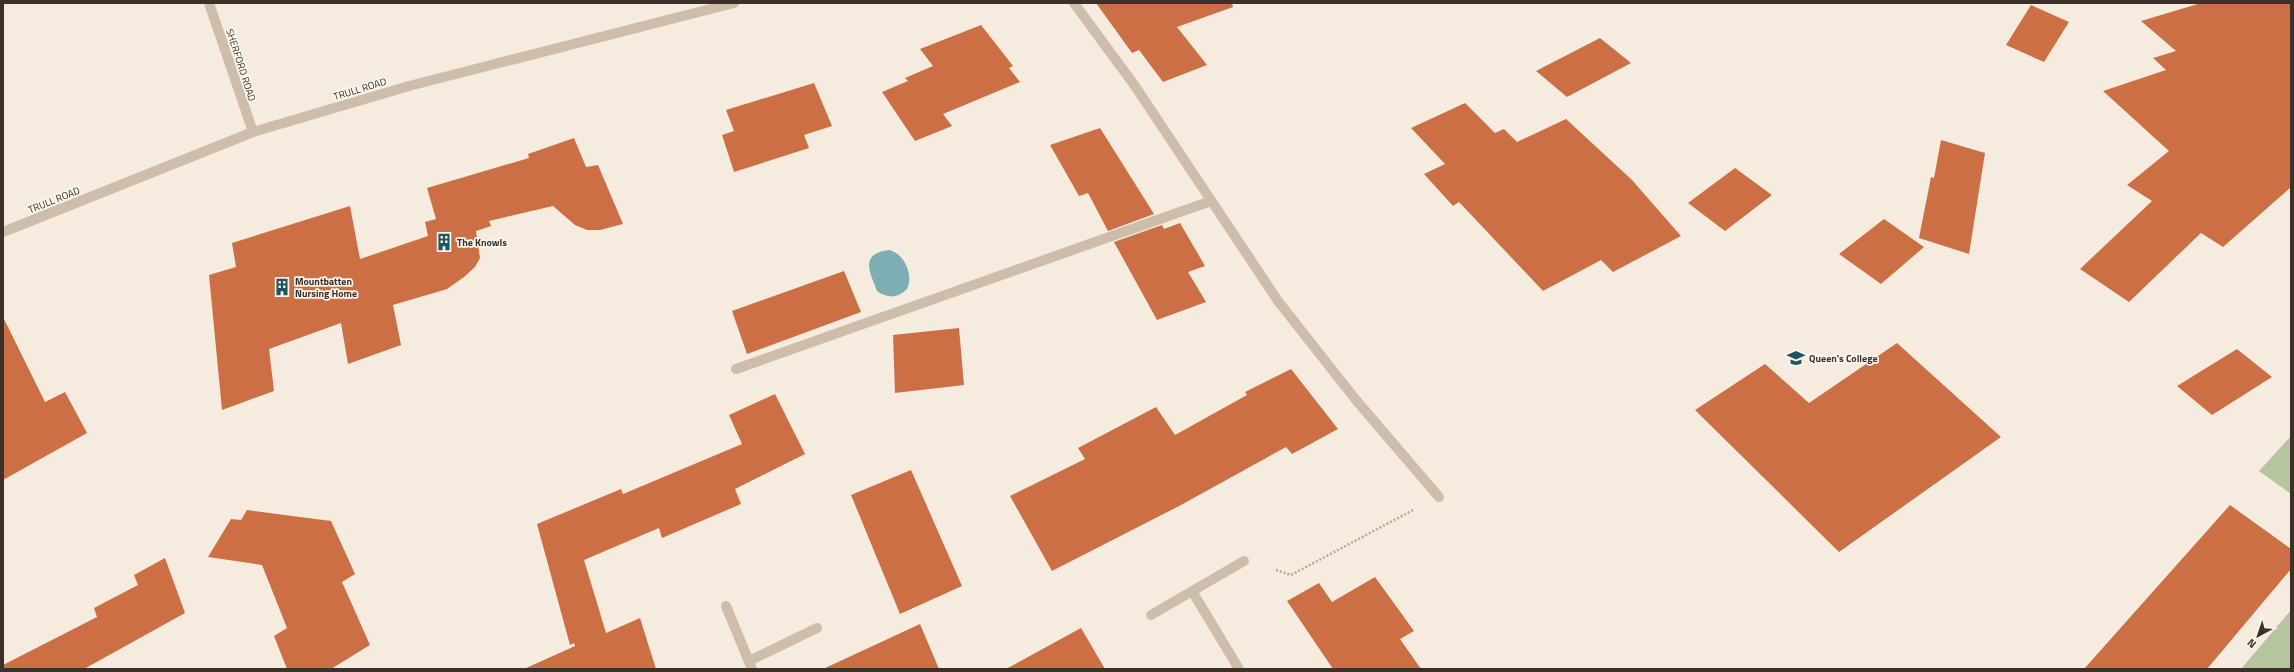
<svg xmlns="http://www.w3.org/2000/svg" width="2294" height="672" font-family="'Titillium Web',sans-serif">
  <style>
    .green { fill: #b5c59e }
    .water { fill: #7caeb4 }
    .building { fill: #cd6f45 }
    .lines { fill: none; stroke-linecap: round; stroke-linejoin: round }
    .path { stroke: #baa794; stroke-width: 2.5; stroke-dasharray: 2 2; stroke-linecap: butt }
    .service { stroke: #cebdaa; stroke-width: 10 }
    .minor { stroke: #cebdaa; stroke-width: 10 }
    .tertiary { stroke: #cebdaa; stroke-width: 10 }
    .labels { text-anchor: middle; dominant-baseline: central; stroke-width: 3.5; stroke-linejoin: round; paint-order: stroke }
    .street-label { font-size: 10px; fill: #3b302a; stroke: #fbf6ed }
    .poi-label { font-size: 10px; font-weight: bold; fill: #3b302a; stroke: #fbf6ed; text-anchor: start }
  </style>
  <rect width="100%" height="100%" fill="#f5ecdf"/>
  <path class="green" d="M2291 436V494L2259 471Z
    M2291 610V669H2241Z"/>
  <path class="water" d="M889 250C904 253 914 275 907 289 898 298 888 299 877 291 870 272 859 254 889 250Z"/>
  <path class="building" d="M1096 3H1232L1233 7 1177 27 1207 65 1163 82 1139 50 1132 53Z
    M2201 3H2291V187L2223 247 2201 233 2129 302 2080 269 2152 201 2127 185 2169 151 2103 91 2166 70 2153 58 2176 51 2141 21Z
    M2031 5 2069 22 2044 62 2006 45Z
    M981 25 1013 66 1009 68 1020 82 943 114 952 126 915 141 882 92 908 81 905 78 933 66 920 49Z
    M1600 38 1631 63 1567 97 1536 71Z
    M814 83 832 126 804 135 809 148 734 172 722 135 734 131 726 110Z
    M1465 103 1495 133 1504 129 1517 142 1566 119 1632 180 1681 236 1613 272 1601 260 1543 291 1459 202 1453 206 1424 174 1445 164 1411 128Z
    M1100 128 1154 214 1108 231 1088 193 1079 196 1050 145Z
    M574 138 586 167 598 165 623 224 600 230H587L575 225 553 206 489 221 491 226 476 231 480 258 475 267 464 277 447 289 393 305 401 345 348 364 341 323 269 349 274 391 222 410 209 275 236 267 232 243 350 206 360 259 428 236 425 222 436 219 427 188 529 158 528 154Z
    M1941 140 1985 153 1969 254 1919 238 1931 177 1934 178Z
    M1735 168 1772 195 1725 231 1688 203Z
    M1884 219 1924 247 1881 284 1839 254Z
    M1180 223 1205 266 1188 272 1206 302 1157 320 1114 242 1162 225 1164 229Z
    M844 271 861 312 747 354 732 311Z
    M3 317 45 402 65 392 87 433 3 480Z
    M959 328 964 385 895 393 893 335Z
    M1897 343 2001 437 1839 552 1695 410 1765 364 1809 403Z
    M2237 349 2272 377 2212 415 2177 386Z
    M1291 369 1338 429 1292 454 1286 447 1181 505 1052 571 1010 496 1085 459 1078 448 1156 407 1175 435 1247 395 1245 392Z
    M775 394 805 454 735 489 741 504 662 538 659 528 584 560 606 633 640 618 656 669H524L575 646 574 643 570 645 537 524 621 489 623 494 742 444 729 415Z
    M911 470 962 586 900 614 851 495Z
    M2230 505 2291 549V569L2207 669H2084Z
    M247 510 331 521 355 574 342 582 370 645 331 669H287L274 636 287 628 262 565 208 557 231 519 241 520Z
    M165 558 185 613 84 669H3V665L97 617 94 608 138 585 134 575Z
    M1375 577 1414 631 1400 639 1421 669H1333L1287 601 1319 583 1332 602Z
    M920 624 939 669H823Z
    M1081 628 1105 669H1006Z"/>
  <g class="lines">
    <path class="path" d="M1276 570 1291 575 1413 510"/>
    <path class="service" d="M1074 3 1135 86 1278 301 1356 400 1439 497
      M736 369 1211 201"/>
    <path class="minor" d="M209 3 253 132
      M1192 591 1239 669
      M726 606 752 669
      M1151 615 1244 561
      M749 661 817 628"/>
    <path class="tertiary" d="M3 232 253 132 409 86 734 3"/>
  </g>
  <defs>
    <g id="building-bare" transform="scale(1.38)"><path d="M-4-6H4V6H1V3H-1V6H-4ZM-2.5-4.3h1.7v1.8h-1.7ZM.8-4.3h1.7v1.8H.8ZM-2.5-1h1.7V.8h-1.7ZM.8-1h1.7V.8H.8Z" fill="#1c5760" stroke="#fbf6ed" stroke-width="2.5" paint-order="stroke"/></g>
    <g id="school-bare" transform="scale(1.38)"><path d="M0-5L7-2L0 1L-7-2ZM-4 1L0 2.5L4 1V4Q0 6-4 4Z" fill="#1c5760" stroke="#fbf6ed" stroke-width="2.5" paint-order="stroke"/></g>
  </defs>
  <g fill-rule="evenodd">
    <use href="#building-bare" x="444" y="242"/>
    <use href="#building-bare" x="282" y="287"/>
    <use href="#school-bare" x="1796" y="358"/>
  </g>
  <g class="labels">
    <g class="street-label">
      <text transform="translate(241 65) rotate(72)">SHERFORD ROAD</text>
      <text transform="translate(360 89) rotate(-17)">TRULL ROAD</text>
      <text transform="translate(54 200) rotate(-22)">TRULL ROAD</text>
    </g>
    <g class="poi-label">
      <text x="457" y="242">The Knowls</text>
      <text x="295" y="281">Mountbatten<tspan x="295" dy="12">Nursing Home</tspan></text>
      <text x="1809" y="358">Queen's College</text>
    </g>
  </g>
  <rect width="2294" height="672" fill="none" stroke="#3b302a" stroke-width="8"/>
  <g transform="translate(2258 636) rotate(220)" stroke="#fbf6ed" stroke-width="3" paint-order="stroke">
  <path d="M0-3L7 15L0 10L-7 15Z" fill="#3b302a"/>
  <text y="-6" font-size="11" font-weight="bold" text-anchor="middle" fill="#3b302a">N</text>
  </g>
</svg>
